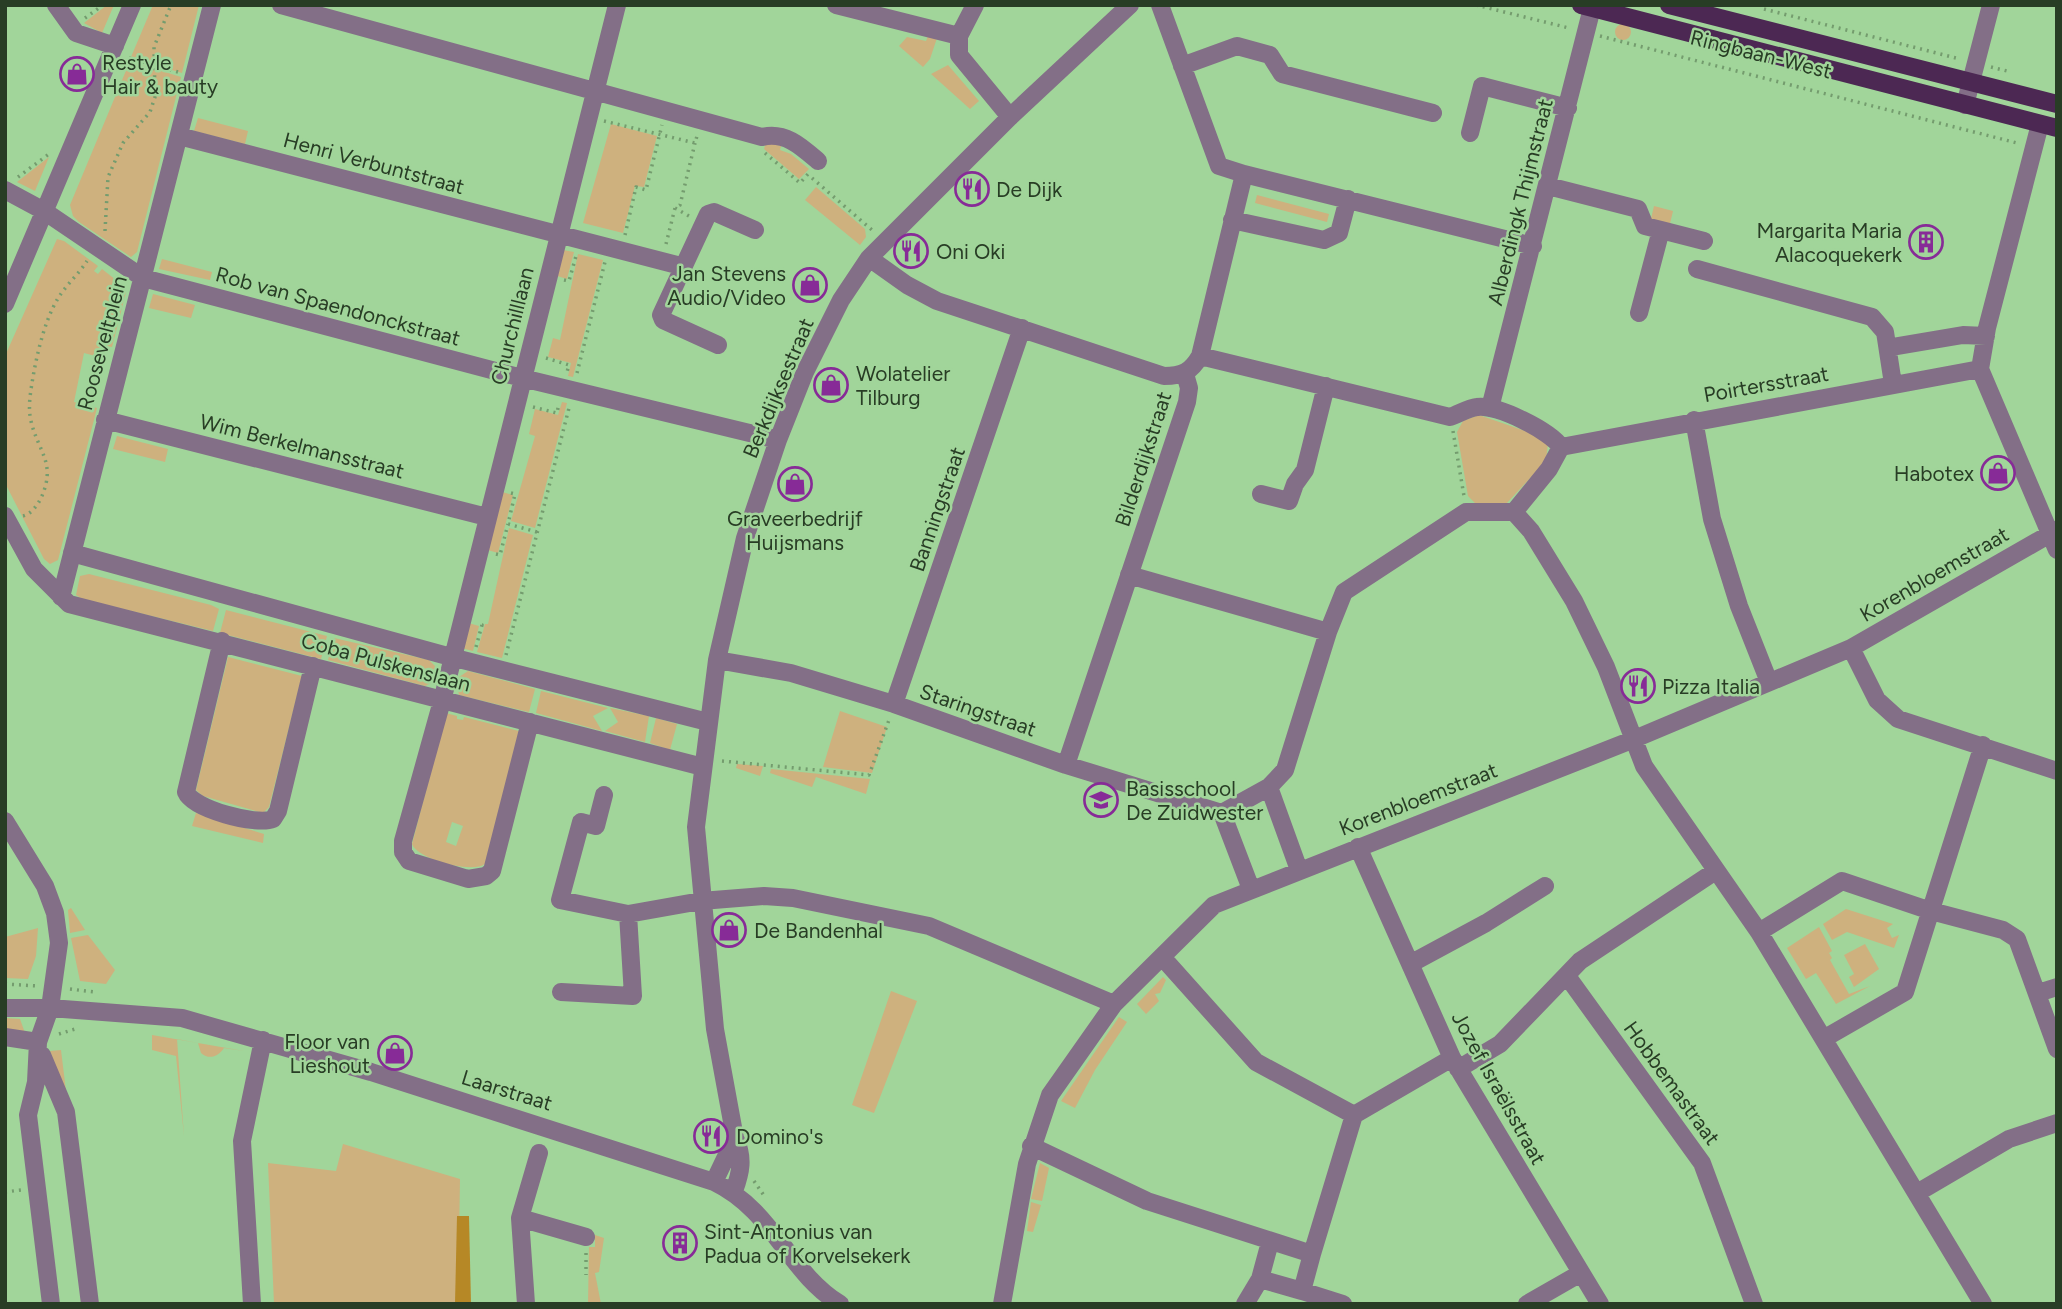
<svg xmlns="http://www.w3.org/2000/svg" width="2062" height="1309" font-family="Figtree,sans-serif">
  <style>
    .green { fill: #ceb17e; fill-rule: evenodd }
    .forest { fill: #b68826 }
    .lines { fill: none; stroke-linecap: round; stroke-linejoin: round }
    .path { stroke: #749c6e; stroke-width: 3.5; stroke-dasharray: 2 5; stroke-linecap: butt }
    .minor { stroke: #836f87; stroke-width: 18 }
    .major { stroke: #4c2853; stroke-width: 18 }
    .labels { text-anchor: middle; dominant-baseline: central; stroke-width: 5; stroke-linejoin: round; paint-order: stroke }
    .street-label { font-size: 21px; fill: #283d25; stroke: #a1d59a }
    .poi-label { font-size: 21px; fill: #283d25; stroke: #a1d59a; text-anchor: start }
  </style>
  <rect width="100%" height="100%" fill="#a1d59a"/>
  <path class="green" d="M107 5H114L102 33 84 23Z
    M153 5H199L182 73 165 68 166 64 159 62 157 66 131 57Z
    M1615 32a8 8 0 1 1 16 0a8 8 0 1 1-16 0Z
    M928 36 937 38 930 59 923 67 899 46 907 37 926 41Z
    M130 61 181 77 137 252 131 257 79 222 73 216 70 205Z
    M948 65 979 101 970 109 931 74Z
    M198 118 248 131 245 144 194 131Z
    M611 124 657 136 644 187 635 186 623 233 583 223Z
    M766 142 781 146 780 150 791 154 809 169 799 179 764 149Z
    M49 157 35 191 17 182Z
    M816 187 865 229 866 237 860 245 805 200Z
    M1257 195 1329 214 1327 222 1255 203Z
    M1654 206 1673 211 1669 228 1650 223Z
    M57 239 64 241 98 266 94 271 98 274 102 269 121 284 126 292 112 347 107 346 103 358 84 353 74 402 97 408 58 560 50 564 44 559 5 483V356Z
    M563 250 574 252 567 279 554 275Z
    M578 254 603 260 573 377 568 376 571 363 548 357 553 338 560 340Z
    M162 259 212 272 210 280 159 269Z
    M153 294 195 305 191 318 149 308Z
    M562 402 567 403 535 528 511 521 535 436 529 434 535 409 558 415Z
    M1479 415 1540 436 1548 443 1546 461 1506 504 1477 505 1468 496 1457 432 1463 421Z
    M117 436 168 449 165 462 113 449Z
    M499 491 513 495 498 553 484 549Z
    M509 528 533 535 502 658 477 652 485 624H488Z
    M89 574 211 605 219 609 213 631 82 599 76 595 80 576Z
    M226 610 327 636 321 659 220 633Z
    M465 622 479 626 473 651 461 648Z
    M334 638 429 660 439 670 437 680 425 686 328 660Z
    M228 657 302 676 269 807 263 813 203 796 196 790Z
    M468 671 535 689 529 712 459 695 456 679Z
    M541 691 608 708 593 716 602 731 536 713Z
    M610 708 649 716 645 742 605 731 618 722Z
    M840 711 887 727 872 773 823 767Z
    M446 713 457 716V719L463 720 464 717 519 731 485 864C472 874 417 859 412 844ZM452 822 463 826 456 846 446 842Z
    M656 718 677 724 670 750 650 743Z
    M737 764 763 766 760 776 736 768Z
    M771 769 870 779 866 794 816 777 812 787 770 773Z
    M196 813 264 834 263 843 192 826Z
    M71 908 85 930 70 933 68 910Z
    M1846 909 1893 924 1887 928 1892 938 1899 935 1894 948 1847 932 1832 940 1823 924Z
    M1819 927 1832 951 1829 953 1832 958 1830 960 1849 994 1870 986 1836 1004 1816 973 1806 979 1787 948Z
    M38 928 36 956 28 979 5 978V937Z
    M88 935 115 970 106 984 80 981 71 938Z
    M1865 944 1879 969 1854 987 1849 977 1854 974 1844 955Z
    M1163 977 1166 980 1160 993 1155 994 1159 1001 1146 1014 1137 1004Z
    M891 991 917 1001 874 1113 852 1105Z
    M1119 1017 1127 1022 1095 1070 1075 1108 1061 1101Z
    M5 1018 20 1019 25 1033H5Z
    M152 1035 244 1051 224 1048C218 1057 209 1060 201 1053L198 1043 177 1039 184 1136 176 1056 152 1050Z
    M61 1050 67 1099 50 1051Z
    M343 1144 460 1179 458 1304H274L268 1163 336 1171Z
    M1040 1163 1049 1168 1042 1201 1031 1199Z
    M1031 1202 1041 1205 1033 1232 1027 1231Z
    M595 1235 604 1238 599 1272 595 1273 601 1304H588L589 1247H595Z"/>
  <path class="forest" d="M457 1216H469L471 1304H455Z"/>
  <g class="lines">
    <path class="path" d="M1476 5 1569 28
      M1764 9 1960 59
      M85 18 103 5
      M1600 36 2017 143
      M129 58 178 72
      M1991 67 2007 71
      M604 121 695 143 697 136
      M765 153 800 183 808 174
      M18 177 49 154
      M812 178 872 230
      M675 208 689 216
      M105 231 108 177 123 143 150 112 155 97 154 47 171 5
      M625 235 636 187 646 190 662 125
      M666 244 675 208 680 205 695 143
      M564 280 569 281 576 256
      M546 358 569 365 567 372
      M577 373 605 262
      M533 407 557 413 559 403
      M1453 431 1464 496
      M511 493 515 494 508 524 537 532
      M23 516C31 514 37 506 41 498 57 463 38 452 31 421 28 408 30 396 32 383 36 358 44 322 57 300 65 286 78 275 87 261
      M496 554 500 555 508 524
      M476 647 482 625 477 624
      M506 655 569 408
      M722 761 869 775 889 720
      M5 984 38 986
      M70 989 94 992
      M59 1034 75 1029
      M754 1181 765 1197
      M5 1192 21 1190
      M586 1253V1275"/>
    <path class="minor" d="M56 5 76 33 115 46
      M281 5 762 137C785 131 802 147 818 161
      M836 5 959 36
      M975 5 959 36V55L1010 117
      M1182 66 1237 46 1270 55 1282 74 1433 113
      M1965 105 1991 5
      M2040 124 1987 328 1980 369 2057 550
      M1470 133 1482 86 1568 108
      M179 136 681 266
      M1244 174 1533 246
      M1548 186 1638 209 1645 226 1661 230 1639 313
      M5 190 44 211 143 278 522 378 778 440
      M1232 220 1324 240 1339 233 1348 199
      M1661 230 1704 241
      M869 258 907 285 937 301 1164 376C1182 376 1191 372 1200 356L1244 174 1219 166 1160 5
      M1697 269 1872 317 1885 332 1893 384
      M5 304 132 5
      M718 345 663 320 661 315 708 214 714 212 755 230
      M1892 347 1963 335 1986 336
      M1200 356 1450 417C1459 414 1468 408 1477 407 1497 404 1550 431 1561 447L1549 469 1514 512
      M1490 408 1592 8
      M105 420 487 517
      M1694 420 1712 519 1739 606 1769 682
      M1561 447 1980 369
      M1261 494 1289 501 1295 484 1305 470 1326 386
      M1514 512 1531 531 1574 601 1606 667 1644 766 1759 932
      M5 516 34 569 69 604 703 767
      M72 553 451 657 708 722
      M1129 575 1328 632
      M61 597 212 5
      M222 641 186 792C193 809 256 826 273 819L278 811 313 666
      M1851 648 1877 700 1898 719 2057 771
      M717 660 791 673 894 704 1066 765 1222 813 1269 787
      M894 704 1022 328
      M530 722 492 871 486 876 468 879 409 861 403 852V841L442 701 617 5
      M1066 765 1187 402 1189 388 1185 374
      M604 795 596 826 581 822 560 900 628 914 701 901 764 896 793 898 929 926 1114 1004
      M1222 813 1251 889
      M5 821 45 886 55 913 59 943 50 1008 38 1042 36 1082 28 1115 51 1304
      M1358 847 1452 1058 1600 1304
      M1299 870 1269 787 1285 770 1328 632 1344 592 1466 512H1514
      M1163 958 1256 1062 1354 1115
      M1410 964 1486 923 1545 886
      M1567 976 1702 1163 1754 1304
      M561 992 633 996 628 914
      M2038 993 2057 987
      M5 1008H50L182 1018 371 1072 714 1182C774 1211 788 1272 840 1304
      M5 1037 38 1042
      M1825 1038 1905 992 1983 745
      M42 1055 66 1112 90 1304
      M1458 1069 1500 1044 1580 961 1714 872
      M1031 1146 1147 1201 1312 1254 1302 1291 1260 1279 1270 1242
      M714 1182 735 1138
      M734 1191C741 1172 744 1158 735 1138L715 1029 696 827 717 660 745 538 778 440 805 372 841 300 869 258 1010 117 1130 5
      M1917 1193 2009 1139 2057 1123
      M520 1218 586 1237
      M1312 1254 1354 1115 1452 1058
      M1302 1291 1343 1304
      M252 1304 242 1141 263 1040
      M526 1304 520 1218 539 1153
      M1002 1304 1027 1164 1050 1095 1114 1004 1214 905 1632 740 1851 648 2057 530
      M1245 1304 1260 1279
      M1527 1304 1581 1273
      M1983 1304 1759 932 1842 881 1931 911 2003 930 2017 939 2057 1049"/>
    <path class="major" d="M1581 5 2057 128
      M1669 5 2057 104"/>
  </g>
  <defs>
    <g id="shop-ring" transform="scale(1.75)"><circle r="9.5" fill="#a1d59a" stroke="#872b97" stroke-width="1.5"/><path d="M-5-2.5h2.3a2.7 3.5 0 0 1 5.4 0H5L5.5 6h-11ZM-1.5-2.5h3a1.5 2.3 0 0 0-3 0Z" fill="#872b97"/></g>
    <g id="restaurant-ring" transform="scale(1.75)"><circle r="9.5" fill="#a1d59a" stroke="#872b97" stroke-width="1.5"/><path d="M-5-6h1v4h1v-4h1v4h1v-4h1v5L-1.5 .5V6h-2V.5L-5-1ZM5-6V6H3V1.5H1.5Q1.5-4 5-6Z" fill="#872b97"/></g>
    <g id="building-ring" transform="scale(1.75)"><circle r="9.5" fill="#a1d59a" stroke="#872b97" stroke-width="1.5"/><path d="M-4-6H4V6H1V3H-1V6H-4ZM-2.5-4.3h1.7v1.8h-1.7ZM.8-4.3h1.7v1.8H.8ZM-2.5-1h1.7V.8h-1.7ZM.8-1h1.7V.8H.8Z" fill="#872b97"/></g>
    <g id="school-ring" transform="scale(1.75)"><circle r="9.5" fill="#a1d59a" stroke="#872b97" stroke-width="1.5"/><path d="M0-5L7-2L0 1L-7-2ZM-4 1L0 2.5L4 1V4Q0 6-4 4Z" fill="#872b97"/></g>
  </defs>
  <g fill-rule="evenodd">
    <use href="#shop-ring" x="77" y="74"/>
    <use href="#restaurant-ring" x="972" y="189"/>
    <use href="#building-ring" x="1926" y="242"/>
    <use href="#restaurant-ring" x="911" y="251"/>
    <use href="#shop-ring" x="810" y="285"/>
    <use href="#shop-ring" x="831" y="385"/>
    <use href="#shop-ring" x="1998" y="473"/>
    <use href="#shop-ring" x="795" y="484"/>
    <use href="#restaurant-ring" x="1638" y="686"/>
    <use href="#school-ring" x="1101" y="800"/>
    <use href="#shop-ring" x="729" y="930"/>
    <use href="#shop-ring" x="395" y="1053"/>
    <use href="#restaurant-ring" x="711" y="1136"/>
    <use href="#building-ring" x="680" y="1243"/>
  </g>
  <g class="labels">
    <g class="street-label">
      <text transform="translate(1761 54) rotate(14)">Ringbaan-West</text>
      <text transform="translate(374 163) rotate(15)">Henri Verbuntstraat</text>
      <text transform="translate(1520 202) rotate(-76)">Alberdingk Thijmstraat</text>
      <text transform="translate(338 306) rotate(15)">Rob van Spaendonckstraat</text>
      <text transform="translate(512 326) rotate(-76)">Churchilllaan</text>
      <text transform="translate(102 343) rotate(-75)">Rooseveltplein</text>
      <text transform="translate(1766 384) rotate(-10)">Poirtersstraat</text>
      <text transform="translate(778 388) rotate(-67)">Berkdijksestraat</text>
      <text transform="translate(302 446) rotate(14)">Wim Berkelmansstraat</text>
      <text transform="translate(1143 459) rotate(-72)">Bilderdijkstraat</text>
      <text transform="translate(937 509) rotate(-71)">Banningstraat</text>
      <text transform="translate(1934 574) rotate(-30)">Korenbloemstraat</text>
      <text transform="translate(386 662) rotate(15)">Coba Pulskenslaan</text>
      <text transform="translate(978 710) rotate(19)">Staringstraat</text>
      <text transform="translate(1418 799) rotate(-21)">Korenbloemstraat</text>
      <text transform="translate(1672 1083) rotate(54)">Hobbemastraat</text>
      <text transform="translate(1499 1088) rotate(61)">Jozef Israëlsstraat</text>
      <text transform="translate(507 1090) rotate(17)">Laarstraat</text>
    </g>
    <g class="poi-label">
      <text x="102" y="62">Restyle<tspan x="102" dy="24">Hair &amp; bauty</tspan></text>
      <text x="996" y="189">De Dijk</text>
      <text x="1902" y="230" text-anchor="end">Margarita Maria<tspan x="1902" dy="24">Alacoquekerk</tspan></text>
      <text x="936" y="251">Oni Oki</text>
      <text x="786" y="273" text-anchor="end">Jan Stevens<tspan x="786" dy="24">Audio/Video</tspan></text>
      <text x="856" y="373">Wolatelier<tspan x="856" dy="24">Tilburg</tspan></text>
      <text x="1974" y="473" text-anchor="end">Habotex</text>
      <text x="795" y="518" text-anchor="middle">Graveerbedrijf<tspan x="795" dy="24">Huijsmans</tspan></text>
      <text x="1662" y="686">Pizza Italia</text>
      <text x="1126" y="788">Basisschool<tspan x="1126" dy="24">De Zuidwester</tspan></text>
      <text x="754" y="930">De Bandenhal</text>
      <text x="370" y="1041" text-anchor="end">Floor van<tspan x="370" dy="24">Lieshout</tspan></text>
      <text x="736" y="1136">Domino's</text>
      <text x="704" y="1231">Sint-Antonius van<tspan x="704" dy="24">Padua of Korvelsekerk</tspan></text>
    </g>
  </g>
  <rect width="2062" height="1309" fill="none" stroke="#283d25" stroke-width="14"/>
</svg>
